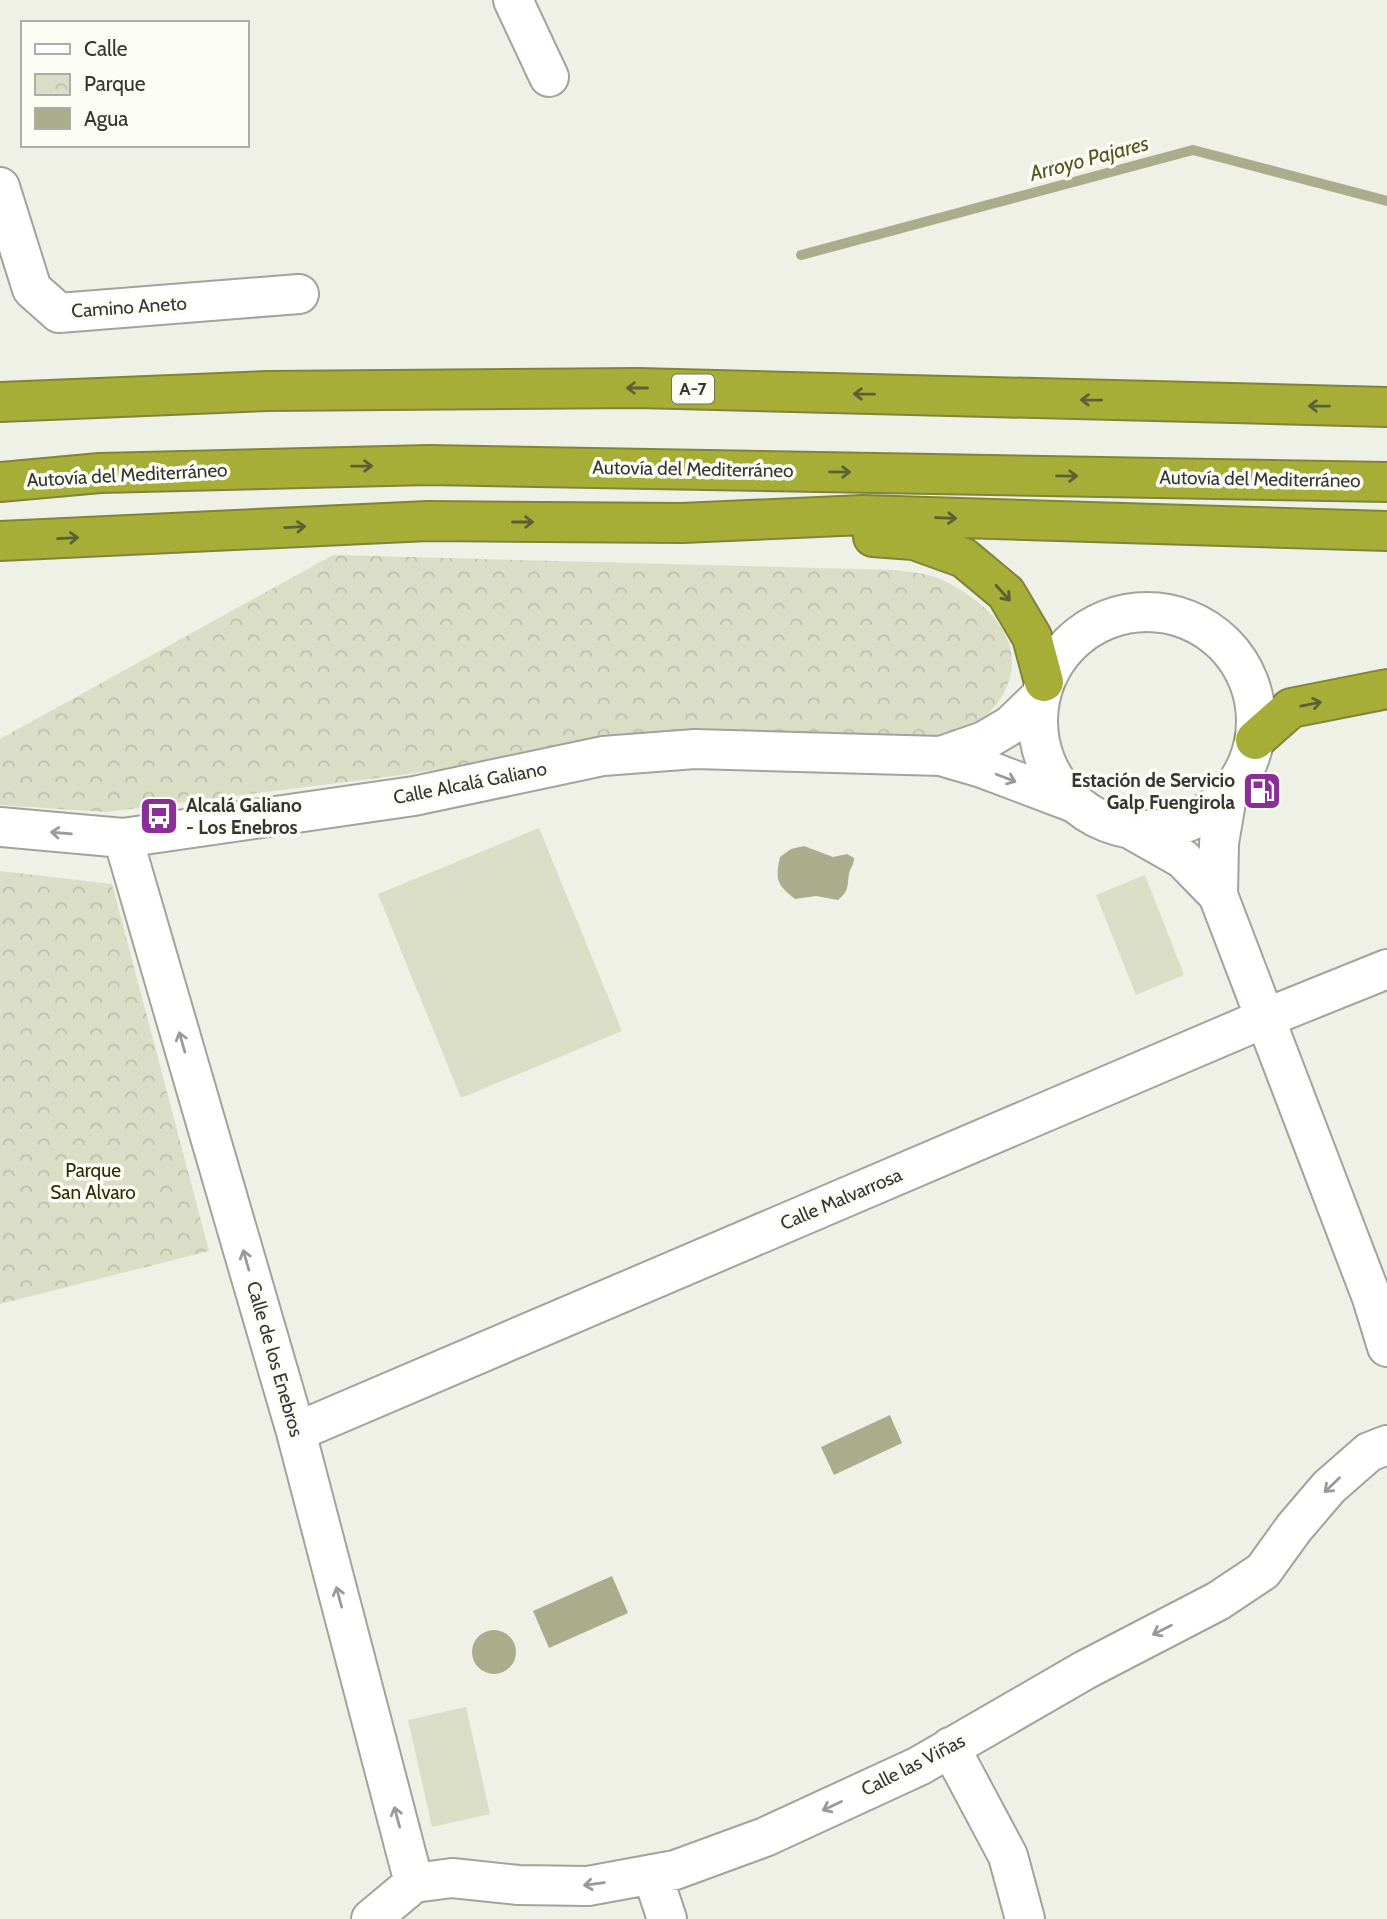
<svg xmlns="http://www.w3.org/2000/svg" width="1387" height="1919" font-family="Cabin,sans-serif">
  <style>
    .park { fill: url(#park-crowns) }
    .pitch { fill: #dbdec6 }
    .water { fill: #aaad8c }
    .lines { fill: none; stroke-linecap: round; stroke-linejoin: round }
    .stream { stroke: #aaad8c; stroke-width: 10 }
    .minor-casing { stroke: #a2a39a; stroke-width: 42 }
    .motorway-casing { stroke: #7f8436; stroke-width: 42 }
    .minor { stroke: #fff; stroke-width: 38 }
    .motorway { stroke: #a7ae38; stroke-width: 38 }
    .oneway { stroke: #5d6034 }
    .oneway2 { stroke: #9a9a98 }
    .labels { text-anchor: middle; dominant-baseline: central; stroke-width: 7; stroke-linejoin: round; paint-order: stroke }
    .shield { fill: #fcfdf4; stroke: #71726c; stroke-width: 2 }
    .shield-label { font-size: 18px; font-weight: bold; fill: #353632 }
    .street-label { font-size: 19px; fill: #353632; stroke: #fcfdf4 }
    .poi-label { font-size: 19px; font-weight: bold; fill: #353632; stroke: #fcfdf4; text-anchor: end }
    .park-label { font-size: 19px; fill: #2c2e02; stroke: #fcfdf4 }
    .water-label { font-size: 21px; font-style: italic; fill: #52561f; stroke: #fcfdf4 }
  </style>
  <defs>
    <pattern id="park-crowns" width="20" height="18" patternUnits="userSpaceOnUse" patternTransform="scale(1.75)"><rect width="20" height="18" fill="#dbdec6"/><path d="M2 6a3 3 0 1 1 6 0M12 15a3 3 0 1 1 6 0" fill="none" stroke="#bdbfab"/></pattern>
  </defs>
  <rect width="100%" height="100%" fill="#eff0e6"/>
  <path class="park" d="M333 555 895 570C909 572 925 573 938 578 984 599 1031 639 1004 693 998 705 985 718 974 724 962 729 949 732 937 736L696 730 601 741 409 774 106 812 0 805V739Z
    M0 871 112 884 209 1251 0 1304Z"/>
  <path class="pitch" d="M539 828 622 1031 461 1098 378 894Z
    M1145 875 1184 975 1136 995 1096 895Z
    M466 1707 490 1814 432 1827 408 1720Z"/>
  <path class="water" d="M804 846 833 857 847 854 854 858C854 866 850 867 849 874 847 887 849 891 838 900L816 896 795 899C777 885 775 880 780 857L791 849Z
    M890 1415 902 1443 834 1475 821 1447Z
    M612 1576 628 1613 549 1648 533 1611Z
    M472 1652a22 22 0 1 1 44 0a22 22 0 1 1-44 0Z"/>
  <g class="lines">
    <path class="stream" d="M801 255 1193 150 1387 201"/>
    <g class="minor-casing">
      <path id="minor" d="M513 0 549 77
        M0 187 32 289 59 313 299 294
        M1038 721a109 109 0 1 1 218 0a109 109 0 1 1-218 0Z
        M941 756 984 741 1011 725 1040 697
        M1227 796 1219 843 1218 895 1372 1298 1387 1347
        M0 827 123 838 414 796 603 756 695 749 941 756 982 768 1072 802
        M1132 830 1183 859 1218 895
        M123 838 296 1432 414 1883
        M296 1432 1263 1019 1387 969
        M950 1747 1008 1856 1025 1919
        M652 1874 667 1919
        M371 1919 414 1883 452 1878 518 1885 588 1886 675 1870 765 1837 919 1766 1085 1670 1218 1601 1263 1571 1294 1528 1329 1487 1369 1452 1387 1445"/>
    </g>
    <g class="motorway-casing">
      <path id="motorway" d="M0 402 267 391 638 388 1387 407
        M0 482 100 473 429 465 1387 482
        M873 537 914 540 964 558 1006 593 1032 637 1044 682
        M0 541 428 521 682 523 863 515 1387 531
        M1255 740 1291 708 1387 689"/>
    </g>
    <use href="#minor" class="minor"/>
    <use href="#motorway" class="motorway"/>
  </g>
  <defs><path id="oneway-shaft" d="M-6 0H5M1.5-3L5.5 0L1.5 3" fill="none" stroke-width="1.6" stroke-linecap="round" stroke-linejoin="round" transform="scale(1.75)"/></defs>
  <g class="oneway">
    <use href="#oneway-shaft" transform="translate(637 388) rotate(-180)"/>
    <use href="#oneway-shaft" transform="translate(864 394) rotate(-179)"/>
    <use href="#oneway-shaft" transform="translate(1091 400) rotate(-179)"/>
    <use href="#oneway-shaft" transform="translate(1319 406) rotate(-179)"/>
    <use href="#oneway-shaft" transform="translate(362 466) rotate(-1)"/>
    <use href="#oneway-shaft" transform="translate(840 472) rotate(1)"/>
    <use href="#oneway-shaft" transform="translate(1067 476) rotate(1)"/>
    <use href="#oneway-shaft" transform="translate(946 518) rotate(2)"/>
    <use href="#oneway-shaft" transform="translate(523 522)"/>
    <use href="#oneway-shaft" transform="translate(295 527) rotate(-3)"/>
    <use href="#oneway-shaft" transform="translate(68 538) rotate(-3)"/>
    <use href="#oneway-shaft" transform="translate(1003 593) rotate(48)"/>
    <use href="#oneway-shaft" transform="translate(1311 704) rotate(-11)"/>
  </g>
  <g class="oneway2">
    <use href="#oneway-shaft" transform="translate(1006 778) rotate(21)"/>
    <use href="#oneway-shaft" transform="translate(61 833) rotate(-175)"/>
    <use href="#oneway-shaft" transform="translate(182 1042) rotate(-106)"/>
    <use href="#oneway-shaft" transform="translate(246 1260) rotate(-106)"/>
    <use href="#oneway-shaft" transform="translate(1332 1485) rotate(136)"/>
    <use href="#oneway-shaft" transform="translate(339 1597) rotate(-105)"/>
    <use href="#oneway-shaft" transform="translate(1162 1630) rotate(153)"/>
    <use href="#oneway-shaft" transform="translate(832 1806) rotate(155)"/>
    <use href="#oneway-shaft" transform="translate(397 1817) rotate(-105)"/>
    <use href="#oneway-shaft" transform="translate(594 1884) rotate(172)"/>
  </g>
  <defs>
    <g id="fuel-square" transform="scale(2.0125)"><rect x="-9" y="-9" width="18" height="18" rx="4" fill="#8b2e98" stroke="#fcfdf4"/><path d="M-5.5-6h7V0h2V4h1.3V-2.5L3-4.5l.8-.8L6-3V5H2.5V1h-1V6h-7ZM-4.2-4.7v3.2H.2V-4.7Z" fill="#fff"/></g>
    <g id="bus-square" transform="scale(2.0125)"><rect x="-9" y="-9" width="18" height="18" rx="4" fill="#8b2e98" stroke="#fcfdf4"/><path d="M-5-6H5V4H4V6H2V4H-2V6H-4V4H-5ZM-3.5-4V0h7V-4ZM-3.5 1.2v1.5H-2V1.2ZM2 1.2v1.5H3.5V1.2Z" fill="#fff"/></g>
  </defs>
  <g fill-rule="evenodd">
    <use href="#fuel-square" x="1262" y="791"/>
    <use href="#bus-square" x="159" y="816"/>
  </g>
  <g class="labels">
    <rect class="shield" x="672" y="374.5" width="42" height="29" rx="5"/>
    <g class="shield-label">
      <text x="693" y="389">A-7</text>
    </g>
    <g class="street-label">
      <text transform="translate(129 307) rotate(-4)">Camino Aneto</text>
      <text transform="translate(693 469) rotate(1)">Autovía del Mediterráneo</text>
      <text transform="translate(127 475) rotate(-3)">Autovía del Mediterráneo</text>
      <text transform="translate(1260 479) rotate(1)">Autovía del Mediterráneo</text>
      <text transform="translate(470 783) rotate(-11)">Calle Alcalá Galiano</text>
      <text transform="translate(841 1199) rotate(-23)">Calle Malvarrosa</text>
      <text transform="translate(275 1359) rotate(74)">Calle de los Enebros</text>
      <text transform="translate(913 1765) rotate(-27)">Calle las Viñas</text>
    </g>
    <g class="poi-label">
      <text x="1235" y="780">Estación de Servicio<tspan x="1235" dy="22">Galp Fuengirola</tspan></text>
      <text x="186" y="805" text-anchor="start">Alcalá Galiano<tspan x="186" dy="22">- Los Enebros</tspan></text>
    </g>
    <g class="park-label">
      <text x="93" y="1170">Parque<tspan x="93" dy="22">San Alvaro</tspan></text>
    </g>
    <g class="water-label">
      <text transform="translate(1089 158) rotate(-15)">Arroyo Pajares</text>
    </g>
  </g>
  <rect x="21" y="21" width="228" height="126" fill="#fcfdf4" stroke="#acada6" stroke-width="2"/>
  <rect x="35" y="44" width="35" height="10" fill="#ffffff" stroke="#acada6" stroke-width="2"/>
  <text x="84" y="56" font-size="21" fill="#353632">Calle</text>
  <rect x="35" y="74" width="35" height="21" fill="url(#park-crowns)" stroke="#acada6" stroke-width="2"/>
  <text x="84" y="91" font-size="21" fill="#353632">Parque</text>
  <rect x="35" y="108" width="35" height="21" fill="#aaad8c" stroke="#acada6" stroke-width="2"/>
  <text x="84" y="126" font-size="21" fill="#353632">Agua</text>
</svg>
